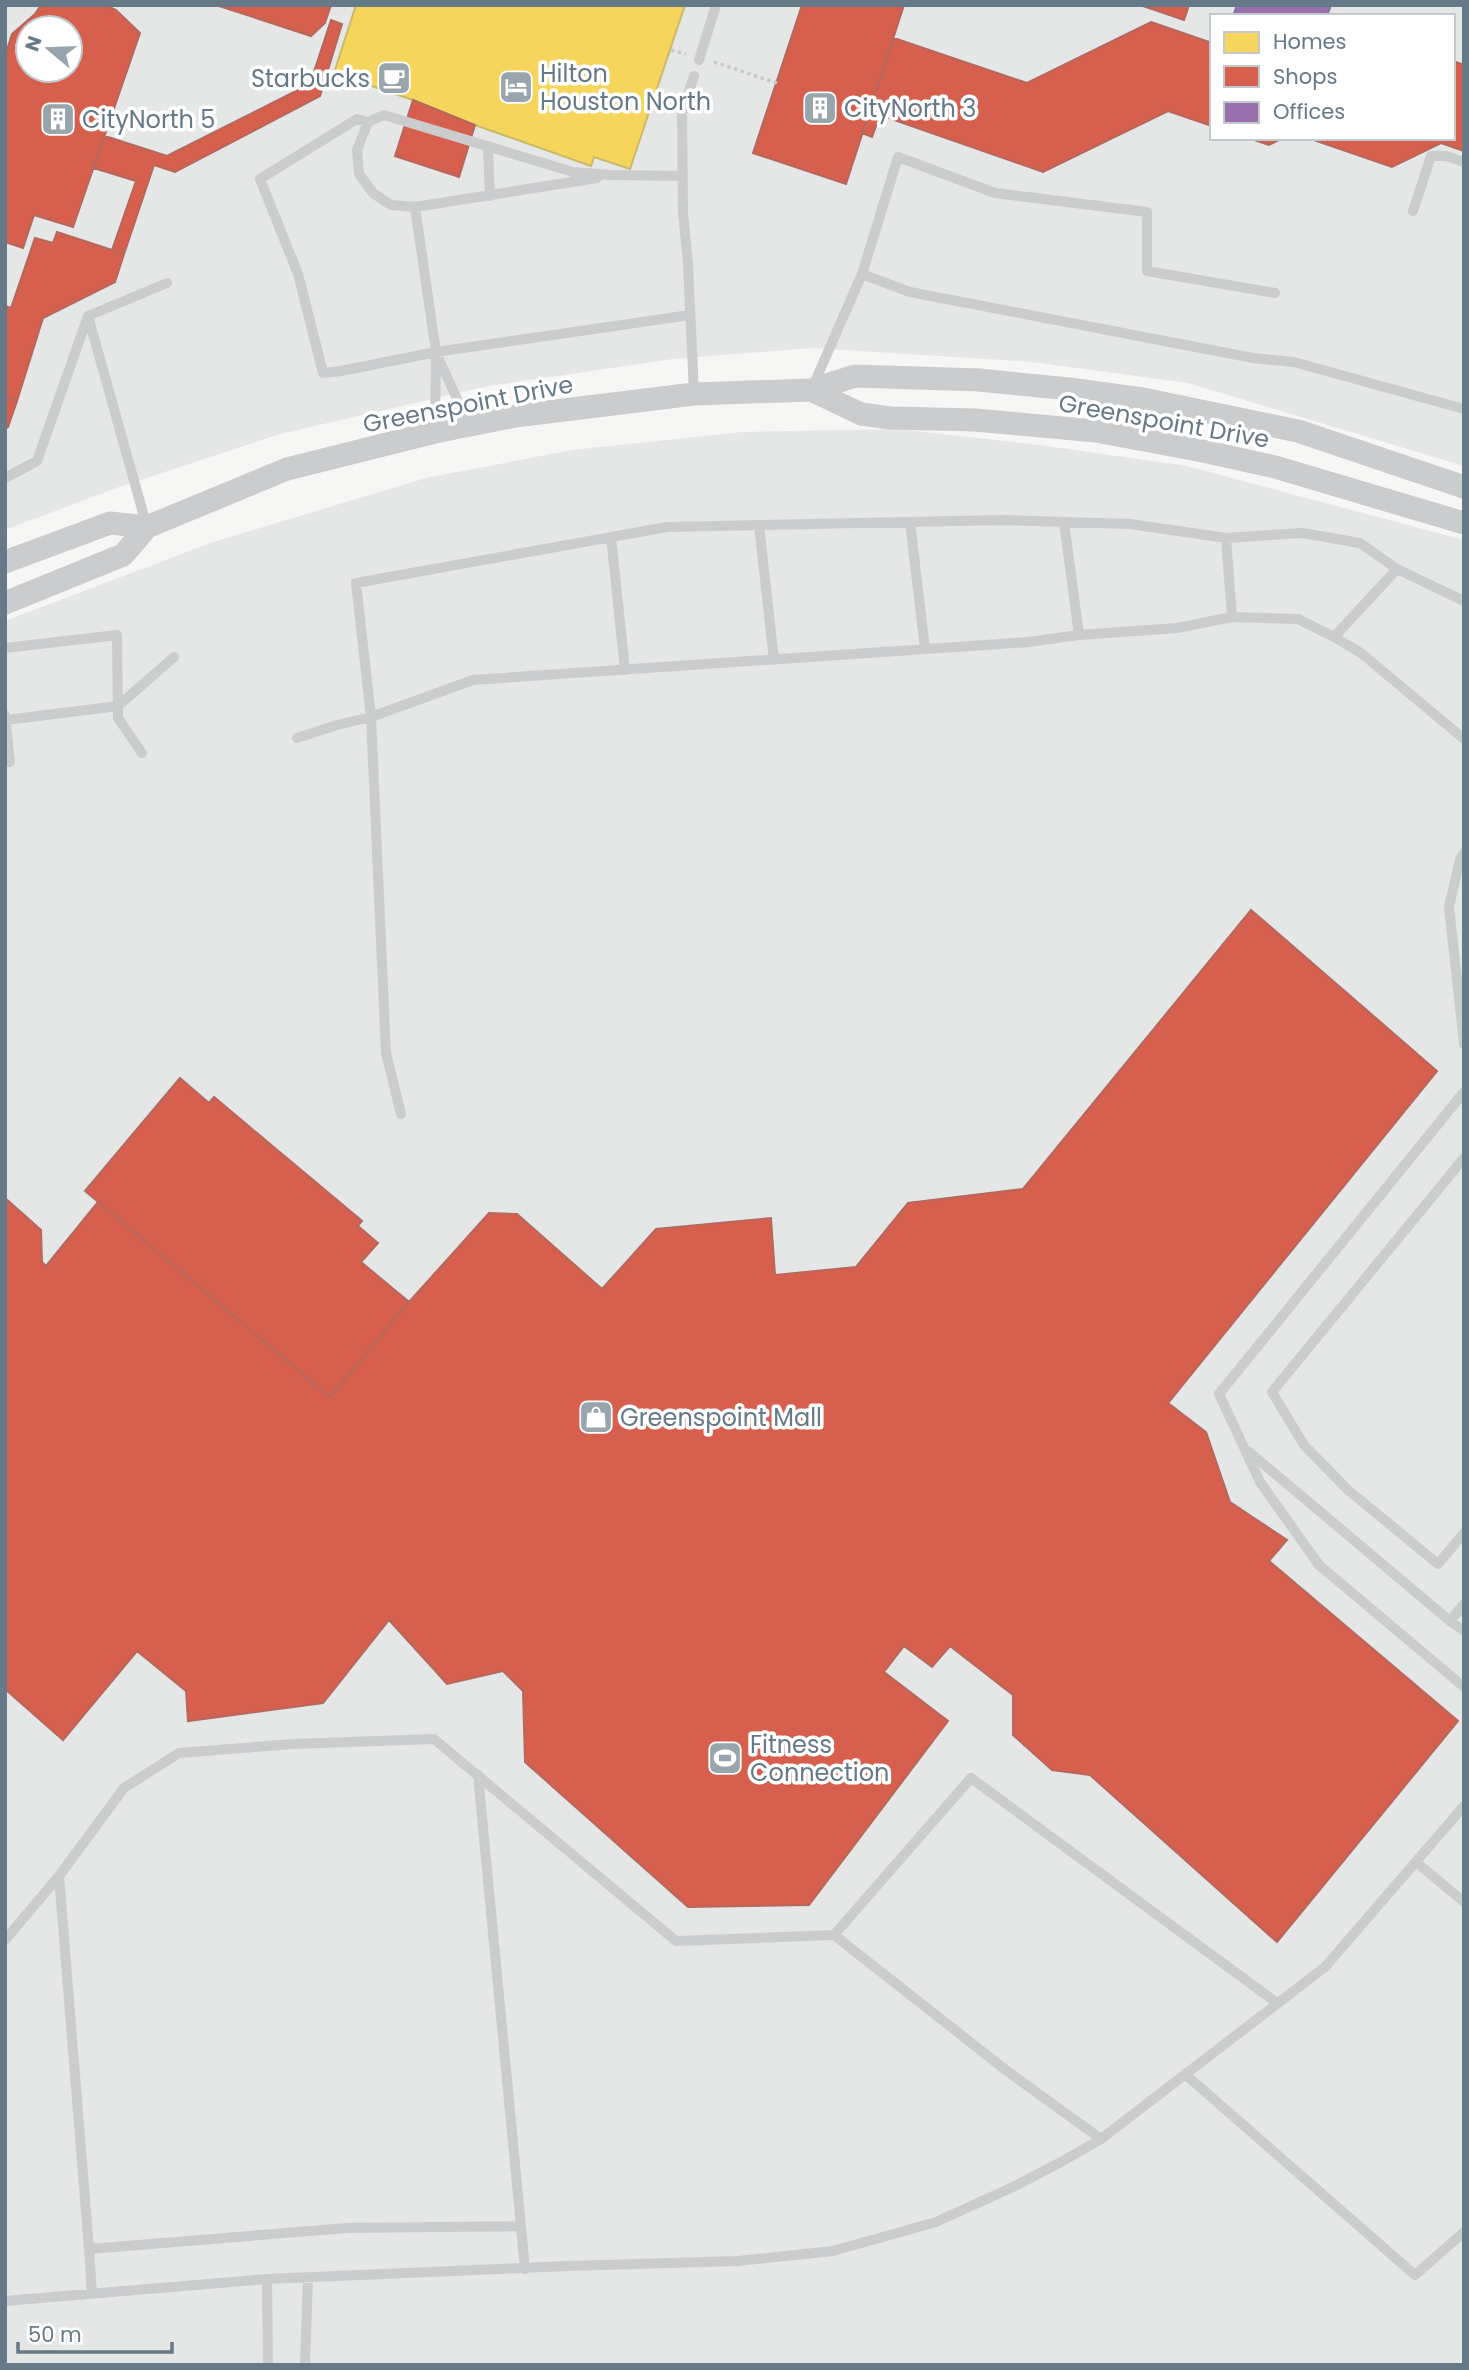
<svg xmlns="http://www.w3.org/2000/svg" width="1469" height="2370" font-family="Poppins,sans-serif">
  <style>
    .built { fill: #e5e6e6; fill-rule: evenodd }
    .homes { fill: #f6d55c; stroke: #cab969; stroke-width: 2 }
    .shops { fill: #d6604d; stroke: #b4685e; stroke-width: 2; fill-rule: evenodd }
    .offices { fill: #9970ab; stroke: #8973a0; stroke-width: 2 }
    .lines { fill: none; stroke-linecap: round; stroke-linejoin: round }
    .path { stroke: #c8c9ca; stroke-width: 3.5; stroke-dasharray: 3.5 3.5; stroke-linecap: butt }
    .service { stroke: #cbcccd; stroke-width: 10 }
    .tertiary { stroke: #cbcccd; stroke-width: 23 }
    .labels { text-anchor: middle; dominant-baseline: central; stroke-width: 7; stroke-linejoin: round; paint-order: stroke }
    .poi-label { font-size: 24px; fill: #657986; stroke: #fff; text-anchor: start }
    .street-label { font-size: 24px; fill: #657986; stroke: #fff }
  </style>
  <rect width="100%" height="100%" fill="#f6f6f5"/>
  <path class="built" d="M5 5H1464V466L1188 383 1032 362 813 348 673 359 489 386 280 434 119 487 5 530ZM1212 16H1453V138H1212ZM28 28H70V70H28Z
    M897 429 1040 445 1187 466 1464 540V2365H5V621L213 542 426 478 572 450 742 432Z"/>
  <path class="homes" d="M356 5H685L630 169 594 157 591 166 475 125 413 100 334 73Z"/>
  <path class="shops" d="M41 5H106L116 10 140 33 73 227 34 215 23 248 5 242V56L12 34 35 14ZM28 28H70V70H28Z
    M216 5H331L325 23 311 36Z
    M802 5H904L846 184 753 153Z
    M1140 5H1189L1184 20Z
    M331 20 342 24 320 96 175 172 154 165 124 254 112 250 136 181 94 168 105 136 167 156 310 84Z
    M1151 22 1212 43 1210 88H1212V126L1168 111 1043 172 880 115 872 137 862 133 894 38 1027 83Z
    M1453 61 1464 65V151L1441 143 1392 167 1308 138H1453Z
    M413 100 475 125 459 177 395 156Z
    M1248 138H1283L1269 145Z
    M57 232 124 254 115 282 43 318 17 401 5 397V306L11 308 35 238 53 243Z
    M5 397 17 401 8 427 5 429Z
    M1251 910 1437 1071 1168 1403 1206 1432 1230 1502 1287 1540 1269 1561 1458 1721 1277 1942 1090 1775 1052 1770 1013 1735V1695L950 1646 932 1667 904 1646 884 1672 948 1721 809 1905 688 1907 525 1762 523 1691 503 1671 447 1684 389 1620 323 1703 188 1721 186 1691 137 1651 63 1740 5 1689V1198L41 1230 42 1262 46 1266 98 1202 330 1397 409 1302 489 1213 517 1214 602 1289 656 1229 771 1218 775 1275 856 1267 908 1203 1023 1189Z
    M180 1078 209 1103 214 1097 362 1221 358 1226 378 1243 361 1262 409 1302 330 1397 85 1191Z"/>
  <path class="offices" d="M1237 5H1331L1327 16H1233Z"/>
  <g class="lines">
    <path class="path" d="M671 50 686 54
      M714 62 777 83"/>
    <path class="service" d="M699 60 716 5
      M694 76 682 113 683 212 688 264 694 394
      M368 122 357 150 359 174 373 193 391 205 415 207 597 178
      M488 148 490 196
      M683 176 611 175 573 172 384 115 368 122 357 119 260 179 298 274 323 373 341 371 436 352 690 315
      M415 207 436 352 435 432
      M1413 211 1431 156H1446L1464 162
      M862 274 910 292 1253 358 1294 362 1464 409
      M88 316 147 527
      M437 355 469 425
      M813 386 862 274 898 157 995 193 1147 212V271L1275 293
      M5 478 37 461 88 316 167 283
      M910 522 925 649
      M1064 522 1079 635
      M759 525 774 660
      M611 537 625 670
      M1226 538 1232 617
      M1334 637 1397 569
      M5 648 117 635 118 718 142 753
      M5 715 10 762
      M6 720 118 706 174 657
      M297 738 337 725 371 717 473 680 1029 642 1079 635 1177 628 1232 617 1298 619 1334 637 1361 653 1464 739
      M1464 853 1460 859 1449 907 1464 1044
      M1464 1092 1219 1394 1260 1482 1319 1565 1464 1687
      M401 1114 386 1053 371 717 356 583 667 527 1004 520 1130 524 1226 538 1302 533 1360 543 1397 569 1464 601
      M1464 1158 1272 1392 1304 1445 1348 1490 1438 1564 1464 1533
      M1248 1451 1450 1621 1464 1604
      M1450 1621 1464 1631
      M478 1775 525 2269
      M1416 1862 1464 1902
      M59 1876 89 2249 347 2228 521 2226
      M834 1935 1007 2071 1101 2139
      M5 1940 59 1876 124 1788 179 1753 293 1744 434 1739 676 1941 834 1935 971 1778 1277 2003
      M1185 2074 1415 2275 1464 2232
      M89 2249 92 2294
      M267 2279 268 2365
      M5 2301 267 2279 568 2266 738 2261 833 2251 936 2222 1015 2186 1061 2162 1101 2139 1325 1967 1464 1806
      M305 2365 308 2277"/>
    <path class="tertiary" d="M811 390 861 414 890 418 975 420 1096 431 1198 450 1275 467 1464 523
      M5 562 110 523 147 527
      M5 603 123 555 147 527 287 469 435 432 515 416 694 394 811 390 855 376 979 380 1069 389 1143 399 1298 431 1464 487"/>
  </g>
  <defs>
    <g id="cafe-square" transform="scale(1.75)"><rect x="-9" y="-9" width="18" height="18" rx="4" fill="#98a5ad" stroke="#fff"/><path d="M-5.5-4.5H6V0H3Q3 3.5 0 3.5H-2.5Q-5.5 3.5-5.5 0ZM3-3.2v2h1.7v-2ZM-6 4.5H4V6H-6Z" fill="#fff"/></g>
    <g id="hotel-square" transform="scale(1.75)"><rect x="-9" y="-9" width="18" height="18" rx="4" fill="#98a5ad" stroke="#fff"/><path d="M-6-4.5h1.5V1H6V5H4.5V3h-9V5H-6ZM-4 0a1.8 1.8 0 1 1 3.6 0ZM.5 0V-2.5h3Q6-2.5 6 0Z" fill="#fff"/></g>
    <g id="building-square" transform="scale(1.75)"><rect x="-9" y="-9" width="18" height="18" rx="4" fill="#98a5ad" stroke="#fff"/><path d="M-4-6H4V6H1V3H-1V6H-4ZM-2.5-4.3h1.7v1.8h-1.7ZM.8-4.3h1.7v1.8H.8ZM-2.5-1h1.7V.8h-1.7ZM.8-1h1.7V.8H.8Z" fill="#fff"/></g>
    <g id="shop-square" transform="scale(1.75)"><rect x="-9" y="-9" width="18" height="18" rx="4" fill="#98a5ad" stroke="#fff"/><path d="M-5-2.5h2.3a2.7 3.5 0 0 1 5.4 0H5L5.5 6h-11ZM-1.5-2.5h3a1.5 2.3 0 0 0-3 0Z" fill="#fff"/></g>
    <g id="stadium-square" transform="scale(1.75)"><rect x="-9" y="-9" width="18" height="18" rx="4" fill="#98a5ad" stroke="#fff"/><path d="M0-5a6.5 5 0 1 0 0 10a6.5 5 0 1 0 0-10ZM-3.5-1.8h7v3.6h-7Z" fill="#fff"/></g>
  </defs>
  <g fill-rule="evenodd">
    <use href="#cafe-square" x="394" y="78"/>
    <use href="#hotel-square" x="516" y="87"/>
    <use href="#building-square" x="820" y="108"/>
    <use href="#building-square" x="58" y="119"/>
    <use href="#shop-square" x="596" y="1417"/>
    <use href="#stadium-square" x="725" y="1758"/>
  </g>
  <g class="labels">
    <g class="poi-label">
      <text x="540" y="73">Hilton<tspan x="540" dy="28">Houston North</tspan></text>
      <text x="370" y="78" text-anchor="end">Starbucks</text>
      <text x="844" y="108">CityNorth 3</text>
      <text x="82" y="119">CityNorth 5</text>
      <text x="620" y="1417">Greenspoint Mall</text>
      <text x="750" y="1744">Fitness<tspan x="750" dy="28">Connection</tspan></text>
    </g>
    <g class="street-label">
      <text transform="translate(468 404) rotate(-11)">Greenspoint Drive</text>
      <text transform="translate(1164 421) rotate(10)">Greenspoint Drive</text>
    </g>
  </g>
  <rect width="1469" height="2370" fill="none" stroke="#657986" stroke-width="14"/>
  <rect x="1210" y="14" width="245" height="126" fill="#ffffff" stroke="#c1c9cf" stroke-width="2"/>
  <rect x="1224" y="32" width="35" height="21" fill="#f6d55c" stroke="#c1c9cf" stroke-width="2"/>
  <text x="1273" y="49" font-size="21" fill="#657986">Homes</text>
  <rect x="1224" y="66" width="35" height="21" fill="#d6604d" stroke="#c1c9cf" stroke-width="2"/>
  <text x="1273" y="84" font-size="21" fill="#657986">Shops</text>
  <rect x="1224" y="102" width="35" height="21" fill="#9970ab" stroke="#c1c9cf" stroke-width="2"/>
  <text x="1273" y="119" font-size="21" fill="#657986">Offices</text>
  <g transform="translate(49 49) rotate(289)"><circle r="33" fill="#ffffff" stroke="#c1c9cf" stroke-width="2"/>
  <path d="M0-5L12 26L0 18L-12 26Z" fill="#98a5ad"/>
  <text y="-10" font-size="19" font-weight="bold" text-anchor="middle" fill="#657986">N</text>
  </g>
  <path d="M18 2342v10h154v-10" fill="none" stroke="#657986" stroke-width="3.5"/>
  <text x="28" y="2342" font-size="21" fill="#657986" stroke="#ffffff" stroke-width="5" paint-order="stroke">50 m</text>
</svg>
